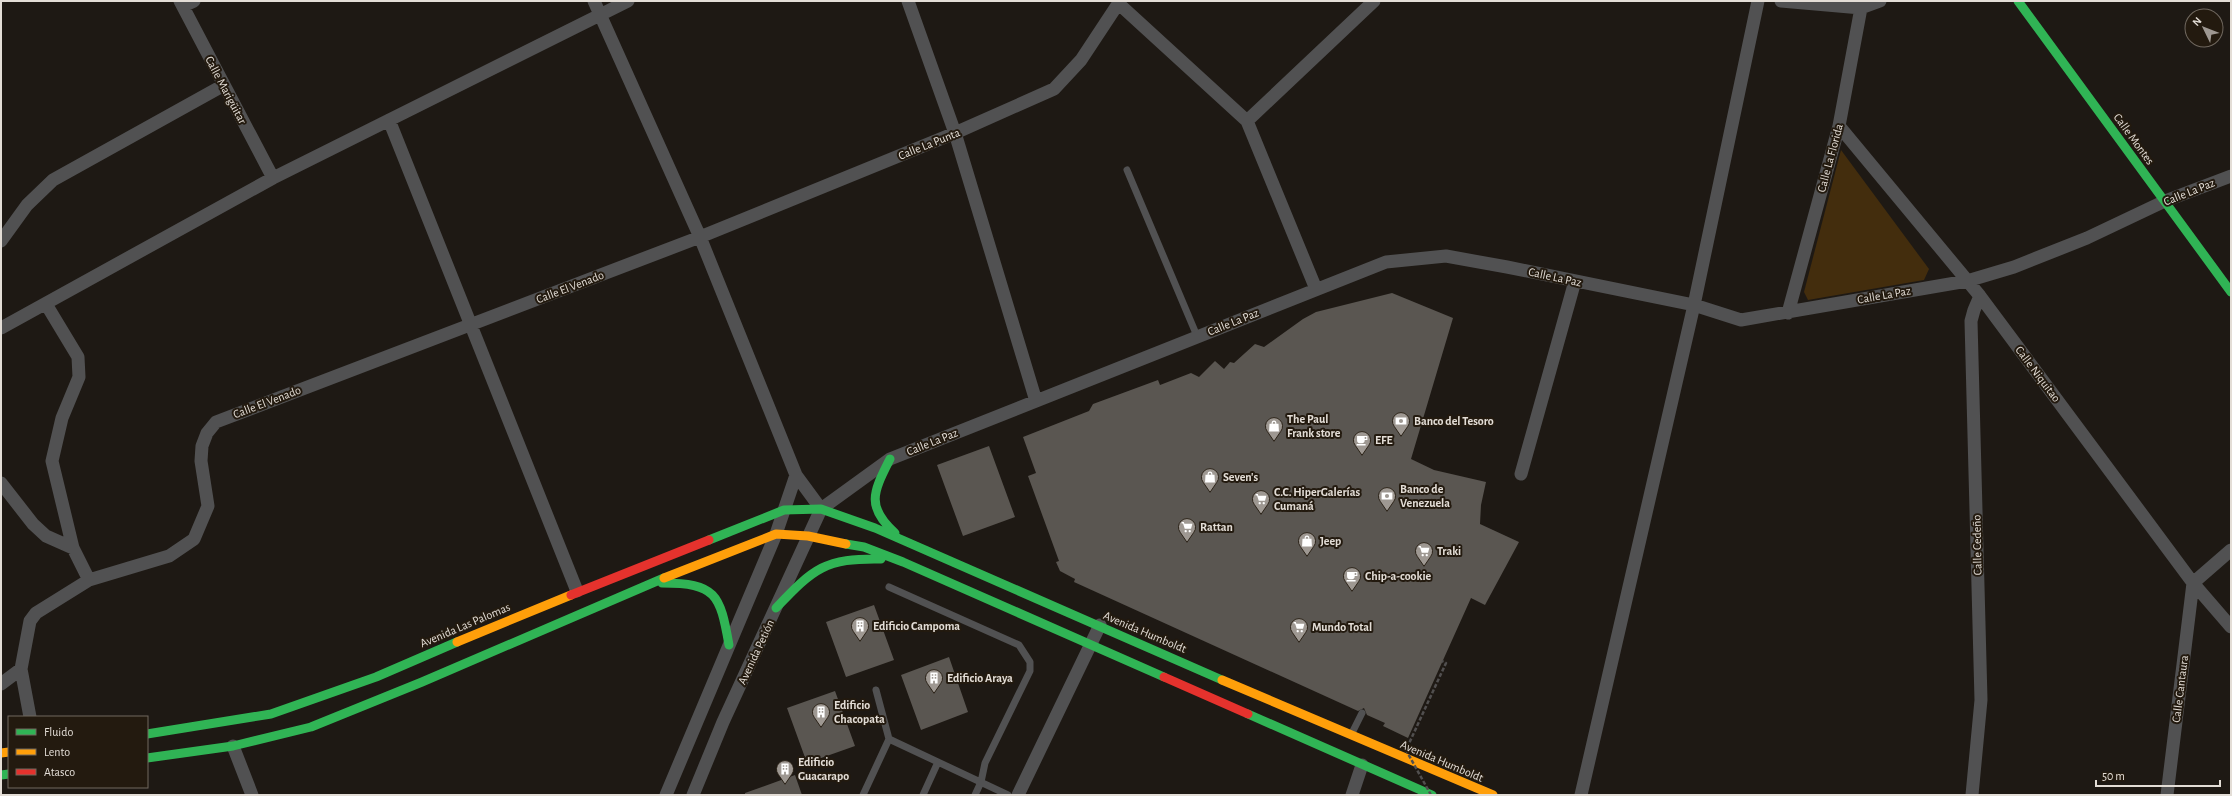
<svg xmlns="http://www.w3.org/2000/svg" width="2232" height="796" font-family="'Alegreya Sans',sans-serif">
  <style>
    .green { fill: #432d0d }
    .building { fill: #5a5651 }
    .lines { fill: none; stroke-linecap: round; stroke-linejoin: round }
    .lane { stroke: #515152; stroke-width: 7 }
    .street { stroke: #515152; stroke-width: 13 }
    .fast { stroke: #30b455; stroke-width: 9 }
    .slow { stroke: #ff9f0a; stroke-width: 9 }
    .jam { stroke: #e5322d; stroke-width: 9 }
    .path-bridge { stroke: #514f4f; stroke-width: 2.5; stroke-dasharray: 4 2; stroke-linecap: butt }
    .labels { text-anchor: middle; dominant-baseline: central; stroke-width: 4; stroke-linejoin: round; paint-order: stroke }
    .street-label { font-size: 12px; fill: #e3ddd6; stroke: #231a0f }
    .poi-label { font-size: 12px; font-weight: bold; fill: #e3ddd6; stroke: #231a0f; text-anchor: start }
  </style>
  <rect width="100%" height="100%" fill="#1e1914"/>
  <path class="green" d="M1841 150 1929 269 1924 280 1808 300 1804 292Z"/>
  <path class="building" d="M1392 293 1453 318 1411 459 1434 470 1486 482 1481 505 1480 524 1519 542 1485 605 1471 598 1408 738 1383 726 1385 723 1367 715 1364 708 1358 711 1074 582 1075 579 1060 571 1056 562 1059 561 1028 476 1036 473 1023 437 1089 411 1093 404 1158 380 1160 385 1191 373 1199 377 1215 361 1224 369 1230 362 1234 363 1255 344 1264 347 1303 319 1316 312Z
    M989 446 1015 517 963 536 937 465Z
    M874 605 894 660 846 677 826 622Z
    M949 657 968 712 921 730 901 675Z
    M835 691 855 746 807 763 787 708Z
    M795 775 802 795H745V793Z"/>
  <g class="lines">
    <path class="lane" d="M1127 170 1197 336
      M889 587 1019 645 1030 662V671L985 763 981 782 975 795
      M1351 735 1362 713
      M889 739 1008 795
      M863 795 889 739 876 690
      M923 795 938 762"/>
    <path class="street" d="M180 1 273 178
      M594 1 700 237 796 475 821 509
      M908 1 955 133 1036 401
      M1781 1 1861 8 1880 1
      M1119 4 1247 121 1316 289
      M183 6 194 1
      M389 120 577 591
      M1247 121 1374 1
      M1839 126 1980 296 2193 583 2231 627
      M1 241 27 205 53 180 224 85
      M46 304 78 357 79 377 62 418 52 461 73 548 89 580
      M1788 313 1839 126 1861 8V1
      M1 328 273 178 628 1
      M1521 474 1575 281
      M1 483 33 524 46 536 73 548
      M1 684 21 669
      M30 717 21 669 30 621 36 613 89 580 169 556 194 539 208 506 201 461 202 446 207 433 216 422 700 237 955 133 1054 89 1081 60 1120 1
      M233 746 252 795
      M666 795 776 534 796 475
      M693 795 723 722 821 509 890 459 1386 262 1446 256 1507 267 1694 305 1741 320 1967 281 2014 267 2087 238 2165 201 2231 176
      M1018 795 1100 625
      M1352 795 1362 765
      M1581 795 1694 305 1758 1
      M1972 795 1981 700 1971 321 1974 310 1980 296
      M2167 795 2193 583 2231 550"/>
    <path class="fast" d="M2018 1 2231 292
      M890 459C874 491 865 506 895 533
      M709 540 784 510 821 509 875 528 1222 680
      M846 544 864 547 903 562 1164 677
      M662 583C716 583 720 594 729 645
      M776 608C814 568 825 558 881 559
      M1248 714 1432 795
      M147 734 271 714 376 677 457 642
      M147 758 233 746 311 727 422 682 664 578
      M1 775 9 774"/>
    <path class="slow" d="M664 578 776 534 808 536 846 544
      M457 642 571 595
      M1222 680 1493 795
      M1 753 9 752"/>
    <path class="jam" d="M571 595 709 540
      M1164 677 1248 714"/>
    <path class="path-bridge" d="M1431 795 1406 750 1446 663 1442 661"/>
  </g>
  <defs>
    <g id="bank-pin" transform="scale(0.9)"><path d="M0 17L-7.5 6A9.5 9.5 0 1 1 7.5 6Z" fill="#9e9892" stroke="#231a0f"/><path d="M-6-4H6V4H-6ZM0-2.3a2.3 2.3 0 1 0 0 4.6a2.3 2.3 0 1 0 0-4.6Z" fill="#fff"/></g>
    <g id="shop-pin" transform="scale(0.9)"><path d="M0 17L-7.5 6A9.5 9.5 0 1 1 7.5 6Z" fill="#9e9892" stroke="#231a0f"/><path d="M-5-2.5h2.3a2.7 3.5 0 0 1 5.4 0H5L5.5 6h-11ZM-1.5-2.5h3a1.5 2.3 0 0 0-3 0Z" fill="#fff"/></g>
    <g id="cafe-pin" transform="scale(0.9)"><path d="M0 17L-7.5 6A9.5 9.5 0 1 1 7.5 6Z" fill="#9e9892" stroke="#231a0f"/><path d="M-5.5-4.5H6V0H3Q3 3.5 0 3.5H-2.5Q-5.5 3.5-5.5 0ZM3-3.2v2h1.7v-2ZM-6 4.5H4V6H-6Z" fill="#fff"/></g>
    <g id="supermarket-pin" transform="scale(0.9)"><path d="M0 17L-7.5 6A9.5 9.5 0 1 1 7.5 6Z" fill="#9e9892" stroke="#231a0f"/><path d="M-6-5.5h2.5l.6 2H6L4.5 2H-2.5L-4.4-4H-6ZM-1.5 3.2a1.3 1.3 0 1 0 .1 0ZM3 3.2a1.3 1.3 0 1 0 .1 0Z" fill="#fff"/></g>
    <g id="building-pin" transform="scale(0.9)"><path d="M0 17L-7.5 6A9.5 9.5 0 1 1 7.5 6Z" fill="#9e9892" stroke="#231a0f"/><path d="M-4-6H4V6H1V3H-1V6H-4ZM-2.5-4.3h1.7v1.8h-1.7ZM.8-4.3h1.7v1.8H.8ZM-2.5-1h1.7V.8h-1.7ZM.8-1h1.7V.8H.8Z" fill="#fff"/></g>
  </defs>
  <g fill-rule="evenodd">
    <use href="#bank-pin" x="1401" y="421"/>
    <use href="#shop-pin" x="1274" y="426"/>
    <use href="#cafe-pin" x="1362" y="440"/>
    <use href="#shop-pin" x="1210" y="477"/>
    <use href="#bank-pin" x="1387" y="496"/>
    <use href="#supermarket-pin" x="1261" y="499"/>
    <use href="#supermarket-pin" x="1187" y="527"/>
    <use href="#shop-pin" x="1307" y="541"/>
    <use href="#supermarket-pin" x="1424" y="551"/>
    <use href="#cafe-pin" x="1352" y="576"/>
    <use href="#building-pin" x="860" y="626"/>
    <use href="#supermarket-pin" x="1299" y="627"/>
    <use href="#building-pin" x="934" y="678"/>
    <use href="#building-pin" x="821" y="712"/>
    <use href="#building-pin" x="785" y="769"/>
  </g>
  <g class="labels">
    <g class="street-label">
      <text transform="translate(226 90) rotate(62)">Calle Marigüitar</text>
      <text transform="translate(2134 139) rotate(54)">Calle Montes</text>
      <text transform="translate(929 144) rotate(-22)">Calle La Punta</text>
      <text transform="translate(1830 158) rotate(-75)">Calle La Florida</text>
      <text transform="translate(2189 192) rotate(-22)">Calle La Paz</text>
      <text transform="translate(1555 277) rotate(12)">Calle La Paz</text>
      <text transform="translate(570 287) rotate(-21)">Calle El Venado</text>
      <text transform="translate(1884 295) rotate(-10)">Calle La Paz</text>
      <text transform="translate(1233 322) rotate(-22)">Calle La Paz</text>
      <text transform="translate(2038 374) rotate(53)">Calle Niquitao</text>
      <text transform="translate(267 402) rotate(-21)">Calle El Venado</text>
      <text transform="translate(932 442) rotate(-22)">Calle La Paz</text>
      <text transform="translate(1977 545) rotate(-91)">Calle Cedeño</text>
      <text transform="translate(465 625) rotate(-23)">Avenida Las Palomas</text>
      <text transform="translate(1145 632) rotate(23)">Avenida Humboldt</text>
      <text transform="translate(756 652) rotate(-65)">Avenida Petión</text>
      <text transform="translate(2180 689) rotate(-83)">Calle Cantaura</text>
      <text transform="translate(1442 761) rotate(23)">Avenida Humboldt</text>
    </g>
    <g class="poi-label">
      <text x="1287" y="419">The Paul<tspan x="1287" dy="14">Frank store</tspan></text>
      <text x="1414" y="421">Banco del Tesoro</text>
      <text x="1375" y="440">EFE</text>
      <text x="1223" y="477">Seven's</text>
      <text x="1400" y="489">Banco de<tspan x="1400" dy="14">Venezuela</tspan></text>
      <text x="1274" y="492">C.C. HiperGalerías<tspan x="1274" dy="14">Cumaná</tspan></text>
      <text x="1200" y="527">Rattan</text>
      <text x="1320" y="541">Jeep</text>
      <text x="1437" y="551">Traki</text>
      <text x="1365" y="576">Chip-a-cookie</text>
      <text x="873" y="626">Edificio Campoma</text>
      <text x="1312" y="627">Mundo Total</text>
      <text x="947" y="678">Edificio Araya</text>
      <text x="834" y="705">Edificio<tspan x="834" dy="14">Chacopata</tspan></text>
      <text x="798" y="762">Edificio<tspan x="798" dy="14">Guacarapo</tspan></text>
    </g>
  </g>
  <rect width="2232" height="796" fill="none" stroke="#e3ddd6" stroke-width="4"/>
  <rect x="8" y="716" width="140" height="72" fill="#231a0f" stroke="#70685f"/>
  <rect x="16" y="729" width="20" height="6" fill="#30b455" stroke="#70685f"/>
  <text x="44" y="736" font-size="12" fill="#e3ddd6">Fluido</text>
  <rect x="16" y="749" width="20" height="6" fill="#ff9f0a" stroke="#70685f"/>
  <text x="44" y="756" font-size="12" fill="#e3ddd6">Lento</text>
  <rect x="16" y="769" width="20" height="6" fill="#e5322d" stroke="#70685f"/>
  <text x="44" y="776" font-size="12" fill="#e3ddd6">Atasco</text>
  <g transform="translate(2204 28) rotate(313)"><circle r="19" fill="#231a0f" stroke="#70685f"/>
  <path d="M0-3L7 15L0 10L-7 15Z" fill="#9e9892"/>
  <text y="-6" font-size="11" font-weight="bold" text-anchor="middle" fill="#e3ddd6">N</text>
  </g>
  <path d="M2096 780v6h124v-6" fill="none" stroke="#e3ddd6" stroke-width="2"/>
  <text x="2102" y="780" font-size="12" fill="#e3ddd6" stroke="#231a0f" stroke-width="3" paint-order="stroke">50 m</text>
</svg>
